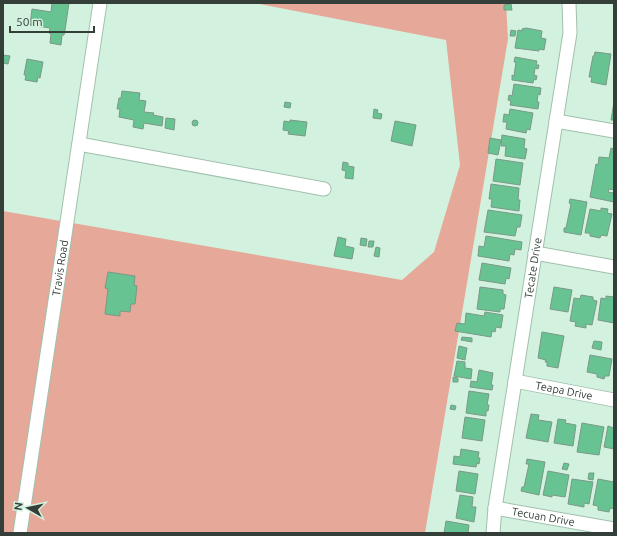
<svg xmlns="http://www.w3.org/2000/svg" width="617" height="536" font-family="Ubuntu,sans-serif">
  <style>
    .green { fill: #e6a898 }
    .building { fill: #68c392; stroke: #7b9887 }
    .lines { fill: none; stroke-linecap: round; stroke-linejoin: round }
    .street-casing { stroke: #a1c0ad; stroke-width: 15 }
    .street { stroke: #fff; stroke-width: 13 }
    .labels { text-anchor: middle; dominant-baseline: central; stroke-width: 3.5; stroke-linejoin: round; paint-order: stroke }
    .street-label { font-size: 11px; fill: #333f38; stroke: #d2f2df }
  </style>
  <rect width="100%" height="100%" fill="#d2f2df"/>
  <path class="green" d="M254 3H506L508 39 425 533H3V211L402 280 434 252 460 165 446 40Z"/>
  <path class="building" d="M52 3H69L65 30 64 35H62L61 45 50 43 51 34 49 33 50 28 30 25 32 9 51 12Z
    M511 4 512 10H504V5Z
    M526 28 542 31 541 38 546 39 544 50 539 49V51L515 48 518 30 522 31V29Z
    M511 30 516 31 515 36H510Z
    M595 52 611 54 606 85 591 82 592 77H589L593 56H594Z
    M3 55 10 56 8 64 3 63Z
    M515 57 537 61 536 65H539L538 69 535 68 534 75 537 76 536 80 534 79 533 83 512 80V75L514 76 516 62H514Z
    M27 59 43 62 40 78 38 77 37 82 25 80 26 75H24Z
    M514 84 541 88 540 95 538 94 537 102H539L538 109 510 105 511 101 508 100 509 95 512 96Z
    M122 91 140 93 139 100 146 101 144 112 154 113 153 115 163 117 162 126 144 123 143 129 133 127 134 120 119 117 120 109H117L119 98H121Z
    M285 102 291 103 290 108 284 107Z
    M614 102V120H611Z
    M374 109 378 110 377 113 382 114 381 119 373 118Z
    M510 109 533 113 530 130 527 129 526 133 506 129 507 122H503L504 114 509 115Z
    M166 118 175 119 174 130 165 128Z
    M290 120 307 122 305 136 288 134 289 131 283 130 284 121 290 122Z
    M192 123a3 3 0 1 1 6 0a3 3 0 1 1-6 0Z
    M395 121 416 125 412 146 391 141Z
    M502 135 525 139 524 148 527 149 525 159 505 156 506 146H501Z
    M490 138 501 140 498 155 488 153Z
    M611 148 614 149V190L609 189 608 192 614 193V202L590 197 596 164 598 165 599 157 609 158Z
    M496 159 523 163 520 185 493 181Z
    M343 162 348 163V166L354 167 353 179 345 178 346 171 342 170Z
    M491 184 519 188 518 200H520L519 211 491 207 492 199H489Z
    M570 199 587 202 581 235 564 232V228H566L571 204 569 203Z
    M601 208 608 209 607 213 612 214 607 236 601 235 600 238 590 236V233H585L590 209 601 211Z
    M488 210 522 215 520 227H517L515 236 484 232Z
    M486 236 522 242 521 250 515 249 514 255 510 254 509 261 478 256 479 246 484 247Z
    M338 237 346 239 345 246 354 248 352 259 334 256Z
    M361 238 367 239 366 246 360 245Z
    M369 241H374L373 247H368Z
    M376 247 380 248 379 257 374 256Z
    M482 263 511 268 509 279 506 278 505 284 479 280Z
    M108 272 135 276 134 285 137 286 135 304H131L130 312 120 311V316L105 314 108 289 105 288Z
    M480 287 503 290V294L506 295 504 309H500V312L477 309Z
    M554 287 572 290 568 312 550 309Z
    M581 295 593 297V300L597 301 592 325 586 324V328L575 326 576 322 570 321 574 298 580 299Z
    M606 296 614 297V323L598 320 601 298 606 299Z
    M485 312 503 315 501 328 496 327 495 332 492 331 491 337 455 331 457 323 465 324 466 313 484 316Z
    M542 332 564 336 558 368 547 366V362H545L546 360 538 358Z
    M462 337 472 338V342L461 340Z
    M594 341 602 342 601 350 592 348Z
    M459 346 467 348 465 360 457 358Z
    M590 355 612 359 609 376H605L604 379 597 377V374L587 372Z
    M457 361 465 362V368L472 369 471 379 454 376Z
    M479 370 493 373 491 385H493L492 390 470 387 471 381 477 382Z
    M453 377 458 378V382H453Z
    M469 391 489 394 487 405H489L488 411H486V416L466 413Z
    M451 405 456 406 455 410 450 409Z
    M531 414 539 415 538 420 552 422 548 442 526 438Z
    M465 417 485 420 482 441 462 438Z
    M558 419 566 420 565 423 576 425 573 446 554 443Z
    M582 423 604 427 599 455 577 452Z
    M608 426 614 428V449L604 447Z
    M461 449 479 452 478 458H480L479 464 477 463 476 467 453 464 454 456 460 457Z
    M527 459 545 462 539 495 521 491 522 487H524L529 464H526Z
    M564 463 569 464 567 470 562 469Z
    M459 471 478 474 475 494 456 491Z
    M548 471 569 475 565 497 552 495V497L543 495Z
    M589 473H594L593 480 588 479Z
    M572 479 593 482 589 504 584 503V507L568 504Z
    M598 479 614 482V509L610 508 609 512 598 510V506L593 505Z
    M460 495 473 497 472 507H476L474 522 456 518Z
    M446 521 469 525 468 533H444Z"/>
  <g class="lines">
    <g class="street-casing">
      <g id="street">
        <path d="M556 121 614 131"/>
        <path d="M79 144 324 189"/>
        <path d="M535 253 614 267"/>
        <path id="s1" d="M515 381 614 400"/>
        <path id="s2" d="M495 508 614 529"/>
        <path id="s3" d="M20 533 100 3"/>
        <path id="s4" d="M493 533 495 508 570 33 569 3"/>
      </g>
    </g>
    <use href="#street" class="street"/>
  </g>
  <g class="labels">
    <g class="street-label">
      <text stroke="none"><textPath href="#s3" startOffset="268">Travis Road</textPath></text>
      <text stroke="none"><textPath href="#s4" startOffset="268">Tecate Drive</textPath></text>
      <text stroke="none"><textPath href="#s1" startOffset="50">Teapa Drive</textPath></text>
      <text stroke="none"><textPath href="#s2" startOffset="49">Tecuan Drive</textPath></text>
    </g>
  </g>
  <rect width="617" height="536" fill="none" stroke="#333f38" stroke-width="8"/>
  <g transform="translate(28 508) rotate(279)" stroke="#d2f2df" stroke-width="3" paint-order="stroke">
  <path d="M0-3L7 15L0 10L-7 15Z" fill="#333f38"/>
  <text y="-6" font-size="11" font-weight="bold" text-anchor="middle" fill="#333f38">N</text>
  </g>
  <path d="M10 26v6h84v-6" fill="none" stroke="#333f38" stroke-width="2"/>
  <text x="16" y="26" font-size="12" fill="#333f38" stroke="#d2f2df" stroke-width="3" paint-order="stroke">50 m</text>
</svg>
